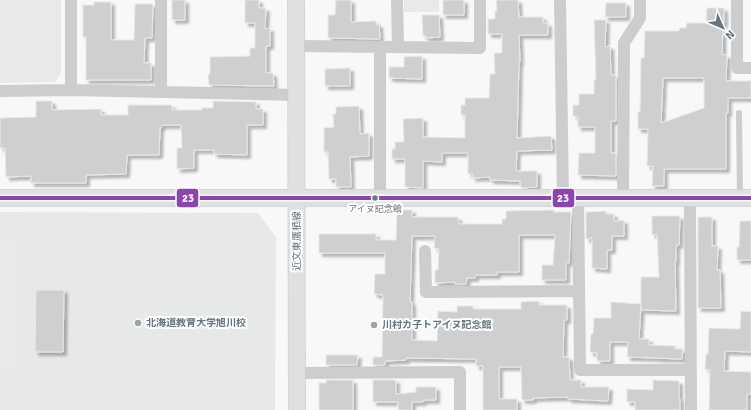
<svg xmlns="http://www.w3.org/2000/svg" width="751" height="410" font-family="Signika,'Noto Sans JP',sans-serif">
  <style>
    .built { fill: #e7e8e8 }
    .green { fill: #e7eae6 }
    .building { fill: #cecfd0; stroke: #e8e8e8; fill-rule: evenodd; filter: url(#shadow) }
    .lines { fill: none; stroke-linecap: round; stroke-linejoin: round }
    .secondary-casing { stroke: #d4d5d5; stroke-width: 18 }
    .lane { stroke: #cbcdce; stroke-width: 6 }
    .street { stroke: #cbcdce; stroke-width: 12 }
    .secondary { stroke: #dfe0e1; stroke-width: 16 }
    .bus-1-casing { stroke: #fff; stroke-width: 7 }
    .bus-1 { stroke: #8e44ad; stroke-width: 4 }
    .bus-dot { fill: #67757e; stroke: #fff; stroke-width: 1.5 }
    .poi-dot { fill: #9aa3a9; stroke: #fff; stroke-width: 1.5 }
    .labels { text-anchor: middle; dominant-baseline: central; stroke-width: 4; stroke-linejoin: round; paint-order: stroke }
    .bus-label { font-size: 9px; fill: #67757e; stroke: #fff }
    .street-label { font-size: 10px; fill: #67757e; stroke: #fff }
    .poi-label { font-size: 10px; font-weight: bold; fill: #67757e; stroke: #fff; text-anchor: start }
    .line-badge { stroke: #fff; stroke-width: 1.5 }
    .badge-label { font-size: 11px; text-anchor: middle; font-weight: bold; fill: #fff }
  </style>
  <defs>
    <filter id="shadow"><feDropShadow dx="3.5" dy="3.5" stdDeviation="1" flood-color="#0004"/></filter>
  </defs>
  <rect width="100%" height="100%" fill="#f8f8f8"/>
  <path class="built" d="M0 212 258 213 276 237 275 410H0Z"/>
  <path class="green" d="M0 0H61V73L55 82 0 83Z
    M404 0H439V12H404Z
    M0 238H21L17 372 0 371Z"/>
  <path class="building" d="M172 0H185V20H172Z
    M245 0H259V8H266L265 29 270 28V46H266V73H273L274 86 209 85 208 74H210V57L250 56V48H255V23H245Z
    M336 0H351V22L376 21V25L379 24 380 39 328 38V15H335Z
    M443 0H464V15H443Z
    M496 0H518L519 17H543V23H548V35H519L520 62H519L517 138 551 136 552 150 517 151 516 171H537V187L521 188 520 181 490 180V177L472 178 473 174H468V153H442V162L423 161V188L405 187V159H392V149H395V142H404L403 119 423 118V137L465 138V115H461V105H465V98H489L490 74H495L494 53H502V34H488V19H495V11H497Z
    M94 2H111V40H134L135 4H153L152 38H145L144 63H151V80H86V37H83V5H94Z
    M606 3H626V17H605Z
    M707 8H724V23H723L722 55H727L726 81H751V98H728V113H726V169H664V186H652L653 166H647L648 129H638V112H640L641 58H644L645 31H679L680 28H686L687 23H706ZM663 78H704V108L661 123Z
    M422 15H439L440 37 426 38V36H423Z
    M594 20H606L605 47 610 46 611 75H616V121H611V153H616V176L578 175 579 153H595V127H578V116H573V105H579V94H594V80H596Z
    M422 56V79L389 78V67H404V57Z
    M350 68V86H325V69Z
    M36 101H52V110L101 109V115H128V105H172V110H202V108H213V101L256 102V109H263V125H247V155L214 154V150H194V168L177 169V148H182L181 125H162L161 128H160L159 155H127L126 174 86 175V183H31V176L6 177 5 148H0V118L36 117Z
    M359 106 360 134 369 133V156L350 157 351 187H336V179H329L328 152H324V128L334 127 333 114H336V107Z
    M397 210H412V217H458L459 224H502V219H506V211L554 210V212H571L569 263 566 262V280H542V265H553L555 235H519V272H497V275H475V278H467L466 284H455V282L435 283V270H438L439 249 434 248 435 236H412L410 302H412V340L437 341 438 311 457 312V306H473V309H521V302L539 301V305H567V320H564L563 357H569L570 380H581V387H609L608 401 568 399V397L533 398V400H522L521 367H499V399H517V410H483V366H476V359L406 358V360L385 361V365H373V357H382L383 295 374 294 375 274H385V253H319V234H376V240H396Z
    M606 211V214H614V221L624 220V236H612V250H607V269L592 268V238L586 239V212Z
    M652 216H680L679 245H676V262H675L676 311 641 310V277H659L657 234 652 235Z
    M698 217H712V246H718L717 270H720L721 308H698Z
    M740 221H751V260H737V247H739Z
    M36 290H64L63 352H35Z
    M611 302 641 304 639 339H649V345L676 346 675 349H683L682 359 627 357 628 342H610V361H597V353L590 352 591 334H593L594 318H611Z
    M741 311 751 312V352L725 351 724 371 751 372V394H747V410H709L710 370 705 369 706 354H708L709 328 740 329Z
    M326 355H358L357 365H326Z
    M326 380H353V410H319V383H326Z
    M373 380H396V394L416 392V387H436V400H423V402H412V410H398V402H373Z
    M653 380 679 381V399H680V410H635V402H627V389L653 390Z"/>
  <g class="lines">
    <g class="secondary-casing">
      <path id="secondary" d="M296 0 297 410
        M0 198H751"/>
    </g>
    <path class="lane" d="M739 113 740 197"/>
    <path class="street" d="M71 0V90
      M397 0 398 47
      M560 0 563 198
      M737 0V68H751
      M296 46 480 48V0
      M380 47V198
      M0 91 71 90 296 95
      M161 92V0
      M578 198 580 370H690
      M623 198 624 43 640 18V0
      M690 198 691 410
      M425 251 426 292 579 291
      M297 373 460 372V410"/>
    <use href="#secondary" class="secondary"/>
    <g class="bus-1-casing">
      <path id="bus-1" d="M0 198H751"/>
    </g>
    <use href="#bus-1" class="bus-1"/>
  </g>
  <circle class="bus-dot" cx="375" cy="198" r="3.5"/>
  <g class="poi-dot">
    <circle cx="138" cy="323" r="4"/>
    <circle cx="374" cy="325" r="4"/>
  </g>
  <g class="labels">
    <g class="bus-label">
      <text x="375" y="209">アイヌ記念館</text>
    </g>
    <g class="street-label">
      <text transform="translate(297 241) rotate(-90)">近文東鷹栖線</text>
    </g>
    <g class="poi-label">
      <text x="146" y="323">北海道教育大学旭川校</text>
      <text x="382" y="325">川村カ子トアイヌ記念館</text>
    </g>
  </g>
  <g class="line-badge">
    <rect x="176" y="188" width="23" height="20" rx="4" fill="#8e44ad"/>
    <rect x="552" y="188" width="23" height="20" rx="4" fill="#8e44ad"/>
  </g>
  <g class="badge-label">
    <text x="188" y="202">23</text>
    <text x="563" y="202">23</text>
  </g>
  <g transform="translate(723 28) rotate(135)" stroke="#ffffff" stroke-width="3" paint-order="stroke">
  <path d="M0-3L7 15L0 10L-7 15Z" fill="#67757e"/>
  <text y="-6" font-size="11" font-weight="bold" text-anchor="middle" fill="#67757e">N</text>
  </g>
</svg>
